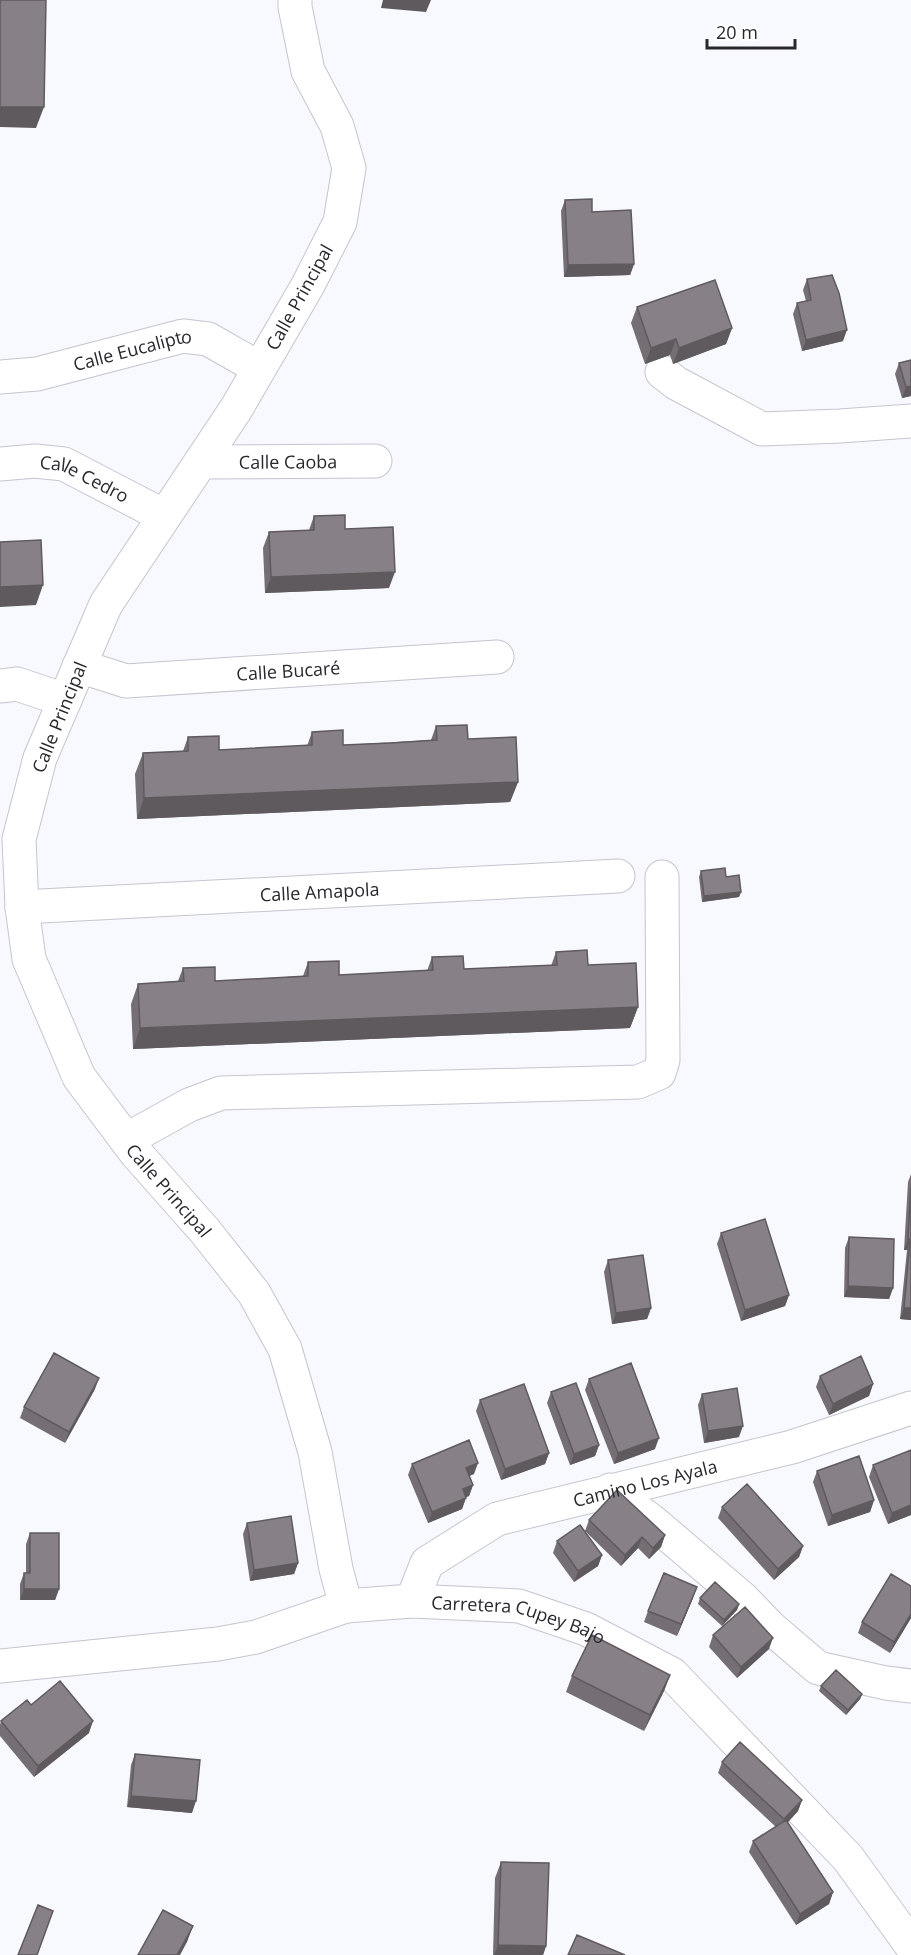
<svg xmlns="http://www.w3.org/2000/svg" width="911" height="1955" font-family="'Open Sans',sans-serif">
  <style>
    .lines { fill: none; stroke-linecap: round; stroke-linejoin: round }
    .minor-casing { stroke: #c4c5ce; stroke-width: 35 }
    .minor { stroke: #fff; stroke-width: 33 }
    .wall { fill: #756e74 }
    .shaded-wall { fill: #5f5a5e }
    .building { fill: #888087; stroke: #5f5a5e; stroke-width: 1.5 }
    .labels { text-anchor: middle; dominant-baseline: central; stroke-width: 6; stroke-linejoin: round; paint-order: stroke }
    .street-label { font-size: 18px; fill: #28282c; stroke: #fff }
  </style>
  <rect width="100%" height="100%" fill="#f8f9ff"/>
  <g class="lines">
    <g class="minor-casing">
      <g id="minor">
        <path id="s1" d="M295 0V7L308 71 337 126 349 168 340 222 308 285 236 409 106 604 40 758 19 839 22 907 29 959 79 1077 136 1153 205 1231 254 1293 285 1349 315 1452 336 1569 346 1606"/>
        <path d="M662 372 676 383 762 429 840 426 911 421"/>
        <path id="s2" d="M0 377 37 374 183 336 208 339 259 368"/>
        <path id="s3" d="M201 462 375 461"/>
        <path id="s4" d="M0 464 35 461 64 464 164 516"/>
        <path id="s5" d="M79 666 126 681 497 657"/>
        <path d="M0 686 17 684 65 700"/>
        <path id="s6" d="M22 907 618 876"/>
        <path d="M126 1140 189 1105 221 1093 638 1082 659 1073 663 1060 662 877"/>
        <path d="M610 1490 653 1522 742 1598 770 1627 818 1668 886 1683 911 1686"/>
        <path id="s7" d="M412 1601 427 1563 497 1519 792 1447 911 1408"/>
        <path id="s8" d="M0 1666 218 1644 256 1637 346 1606 412 1601 519 1606 586 1629 672 1674 848 1858 911 1945"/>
      </g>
    </g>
    <use href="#minor" class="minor"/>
  </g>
  <path class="wall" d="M565 200 592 212 634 264 630 275 564 277 561 211Z
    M807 279 843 341 802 351 793 314 797 303 806 301 803 290Z
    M637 307 732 328 726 344 673 364 670 355 645 364 631 323Z
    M911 360V396L902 398 895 374 899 363Z
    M314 516 345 529 389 588 265 593 263 548 269 532 309 530Z
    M436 726 468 739 518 782 510 802 137 819 135 774 143 753 183 751 188 737 219 750 307 746 312 732 343 745 431 740Z
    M701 871 726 877 741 892 739 897 702 902 699 877Z
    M556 952 588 965 638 1007 630 1028 133 1049 131 1004 138 984 178 981 183 968 215 981 303 976 308 962 339 975 427 971 432 957 464 969 551 966Z
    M911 1174V1320L900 1319 907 1250H904L908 1182Z
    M721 1233 789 1295 785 1306 741 1321 717 1244Z
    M849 1237 893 1288 889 1299 844 1297 845 1248Z
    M608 1260 651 1308 647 1319 612 1324 604 1272Z
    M820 1376 873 1384 869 1396 829 1415 816 1387Z
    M589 1379 655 1449 614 1464 585 1390Z
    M95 1389 65 1443 20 1418 24 1407Z
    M551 1392 599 1445 595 1456 570 1465 547 1403Z
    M702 1394 739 1437 704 1443 698 1405Z
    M480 1400 549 1453 545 1464 501 1480 476 1411Z
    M412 1464 474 1474 469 1476 473 1485 469 1496 466 1497 462 1509 428 1523 408 1475Z
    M873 1465 911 1515 888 1524 869 1477Z
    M817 1471 874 1500 870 1512 828 1526 813 1482Z
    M722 1507 803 1546 799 1557 774 1580 718 1518Z
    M589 1520 665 1535 661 1547 649 1559 638 1548 621 1566 585 1531Z
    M247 1523 298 1563 294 1574 250 1581 243 1534Z
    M30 1533 59 1589 55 1600H20V1584L24 1573H26V1544Z
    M557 1541 602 1555 598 1566 574 1582 553 1553Z
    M693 1598 677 1636 644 1622 648 1611Z
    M700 1598 739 1604 737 1610 722 1626 698 1604Z
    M911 1618 890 1653 858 1633 862 1622Z
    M713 1635 769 1649 737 1678 709 1647Z
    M670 1675 664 1691 644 1731 566 1692 572 1676Z
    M821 1686 862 1694 860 1699 846 1715 819 1691Z
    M31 1705 89 1733 34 1777 0 1736V1725L1 1721Z
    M135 1754 192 1813 127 1807 131 1765Z
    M722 1762 802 1800 798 1811 787 1823 833 1892 829 1904 796 1925 749 1852 753 1841 776 1827 718 1773Z
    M501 1862 546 1946 543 1955H493L495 1878Z"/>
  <path class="shaded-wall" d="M383 0H431L426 12 381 8Z
    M0 107H44L36 128 0 127Z
    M634 264 630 275 564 277 568 265Z
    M732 328 726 344 673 364 679 348Z
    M847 330 843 341 802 351 806 340Z
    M676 339 670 355 645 364 651 348Z
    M911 386V396L902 398 906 387Z
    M395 572 389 588 265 593 271 577Z
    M43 585 36 605 0 607V587Z
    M518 782 510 802 137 819 144 798Z
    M741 892 739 897 702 902 704 896Z
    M638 1007 630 1028 133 1049 140 1028Z
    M908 1239H911V1250L910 1240 907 1250H904Z
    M848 1286 893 1288 889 1299 844 1297Z
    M789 1295 785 1306 741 1321 745 1310Z
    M651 1308 647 1319 612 1324 616 1313Z
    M904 1308H911V1320L900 1319Z
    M99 1378 95 1389 65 1443 69 1432Z
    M873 1384 869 1396 829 1415 833 1404Z
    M743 1426 739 1437 704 1443 708 1431Z
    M659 1438 655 1449 614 1464 618 1453Z
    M599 1445 595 1456 570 1465 574 1454Z
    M549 1453 545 1464 501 1480 505 1469Z
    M478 1463 474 1474 462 1479 466 1468Z
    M473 1485 469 1496 459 1500 463 1489Z
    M466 1498 462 1509 428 1523 432 1512Z
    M874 1500 870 1512 828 1526 832 1515Z
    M911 1505V1515L888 1524 892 1513Z
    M665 1535 661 1547 649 1559 653 1548Z
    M642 1537 638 1548 621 1566 625 1555Z
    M803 1546 799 1557 774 1580 778 1569Z
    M602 1555 598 1566 574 1582 578 1571Z
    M298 1563 294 1574 250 1581 254 1570Z
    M697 1587 693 1598 677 1636 681 1624Z
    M24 1589H59L55 1600H20Z
    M739 1604 737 1610 722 1626 724 1620Z
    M911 1614V1618L890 1653 894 1642Z
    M773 1638 769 1649 737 1678 741 1667Z
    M670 1675 664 1691 644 1731 650 1715Z
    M862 1694 860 1699 846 1715 848 1710Z
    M93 1721 89 1733 34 1777 38 1766Z
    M131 1796 196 1801 192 1813 127 1807Z
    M802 1800 798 1811 780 1831 784 1819Z
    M833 1892 829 1904 796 1925 800 1914Z
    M193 1926 187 1942 180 1955H177Z
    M498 1945 546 1946 543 1955H494Z"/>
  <path class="building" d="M0 0H46L44 107H0Z
    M592 199V212L631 210 634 264 568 265 565 200Z
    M832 275 839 293 847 330 806 340 797 303 811 300 807 279Z
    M715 280 732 328 679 348 676 339 651 348 637 307Z
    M911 360V386L906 387 899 363Z
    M345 515V529L393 527 395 572 271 577 269 532 314 530V516Z
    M41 540 43 585 0 587V542Z
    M467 725 468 739 516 737 518 782 144 798 143 753 188 751V737L219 736V750L312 745V732L343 730V745L391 743 437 740 436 726Z
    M725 868 726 877 739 875 741 892 704 896 701 871Z
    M587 950 588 965 636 963 638 1007 140 1028 138 984 184 981 183 968 215 967V981L308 976V962L339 961V975L433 970 432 957 463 956 464 969 557 965 556 952Z
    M911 1187V1239H908Z
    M765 1219 789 1295 745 1310 721 1233Z
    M849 1237 894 1239 893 1288 848 1286Z
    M910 1240H911V1308H904Z
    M643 1255 651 1308 616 1313 608 1260Z
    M54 1353 99 1378 69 1432 24 1407Z
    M861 1356 873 1384 833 1404 820 1376Z
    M631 1363 659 1438 618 1453 589 1379Z
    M576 1383 599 1445 574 1454 551 1392Z
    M524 1384 549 1453 505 1469 480 1400Z
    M737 1388 743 1426 708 1431 702 1394Z
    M469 1440 478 1463 466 1468 473 1485 463 1489 466 1498 432 1512 412 1464Z
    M911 1450V1505L892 1513 873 1465Z
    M859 1456 874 1500 832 1515 817 1471Z
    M747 1484 803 1546 778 1569 722 1507Z
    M617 1490 665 1535 653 1548 642 1537 625 1555 589 1520Z
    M291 1516 298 1563 254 1570 247 1523Z
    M580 1525 602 1555 578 1571 557 1541Z
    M30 1533H59V1589H24V1573H30Z
    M664 1573 697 1587 681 1624 648 1611Z
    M891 1574 911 1586V1614L894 1642 862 1622Z
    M715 1582 739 1604 724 1620 700 1598Z
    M745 1607 773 1638 741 1667 713 1635Z
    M592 1635 670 1675 650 1715 572 1676Z
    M836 1670 862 1694 848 1710 821 1686Z
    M60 1681 93 1721 38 1766 1 1721 27 1700 31 1705Z
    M740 1742 802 1800 784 1819 722 1762Z
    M135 1754 200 1760 196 1801 131 1796Z
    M786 1820 833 1892 800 1914 753 1841Z
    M501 1862 549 1863 546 1946 498 1945Z
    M38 1905 53 1911 37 1955H18Z
    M163 1910 193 1926 177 1955H138Z
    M577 1935 625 1955H568Z"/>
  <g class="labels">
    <g class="street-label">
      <text transform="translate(299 297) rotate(-61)">Calle Principal</text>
      <text stroke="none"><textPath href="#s2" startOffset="136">Calle Eucalipto</textPath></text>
      <text stroke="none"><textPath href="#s3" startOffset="87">Calle Caoba</textPath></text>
      <text stroke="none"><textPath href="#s4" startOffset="88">Calle Cedro</textPath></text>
      <text stroke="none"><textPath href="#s5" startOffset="212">Calle Bucaré</textPath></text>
      <text transform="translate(59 717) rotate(-68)">Calle Principal</text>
      <text stroke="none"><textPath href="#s6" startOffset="298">Calle Amapola</textPath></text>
      <text stroke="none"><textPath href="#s1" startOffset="1326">Calle Principal</textPath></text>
      <text stroke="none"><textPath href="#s7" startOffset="276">Camino Los Ayala</textPath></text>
      <text stroke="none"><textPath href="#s8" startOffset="528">Carretera Cupey Bajo</textPath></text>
    </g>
  </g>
  <path d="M707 39v9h88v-9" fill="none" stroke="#28282c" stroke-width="3"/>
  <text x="716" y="39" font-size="18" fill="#28282c" stroke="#ffffff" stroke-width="4.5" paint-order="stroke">20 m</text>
</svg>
